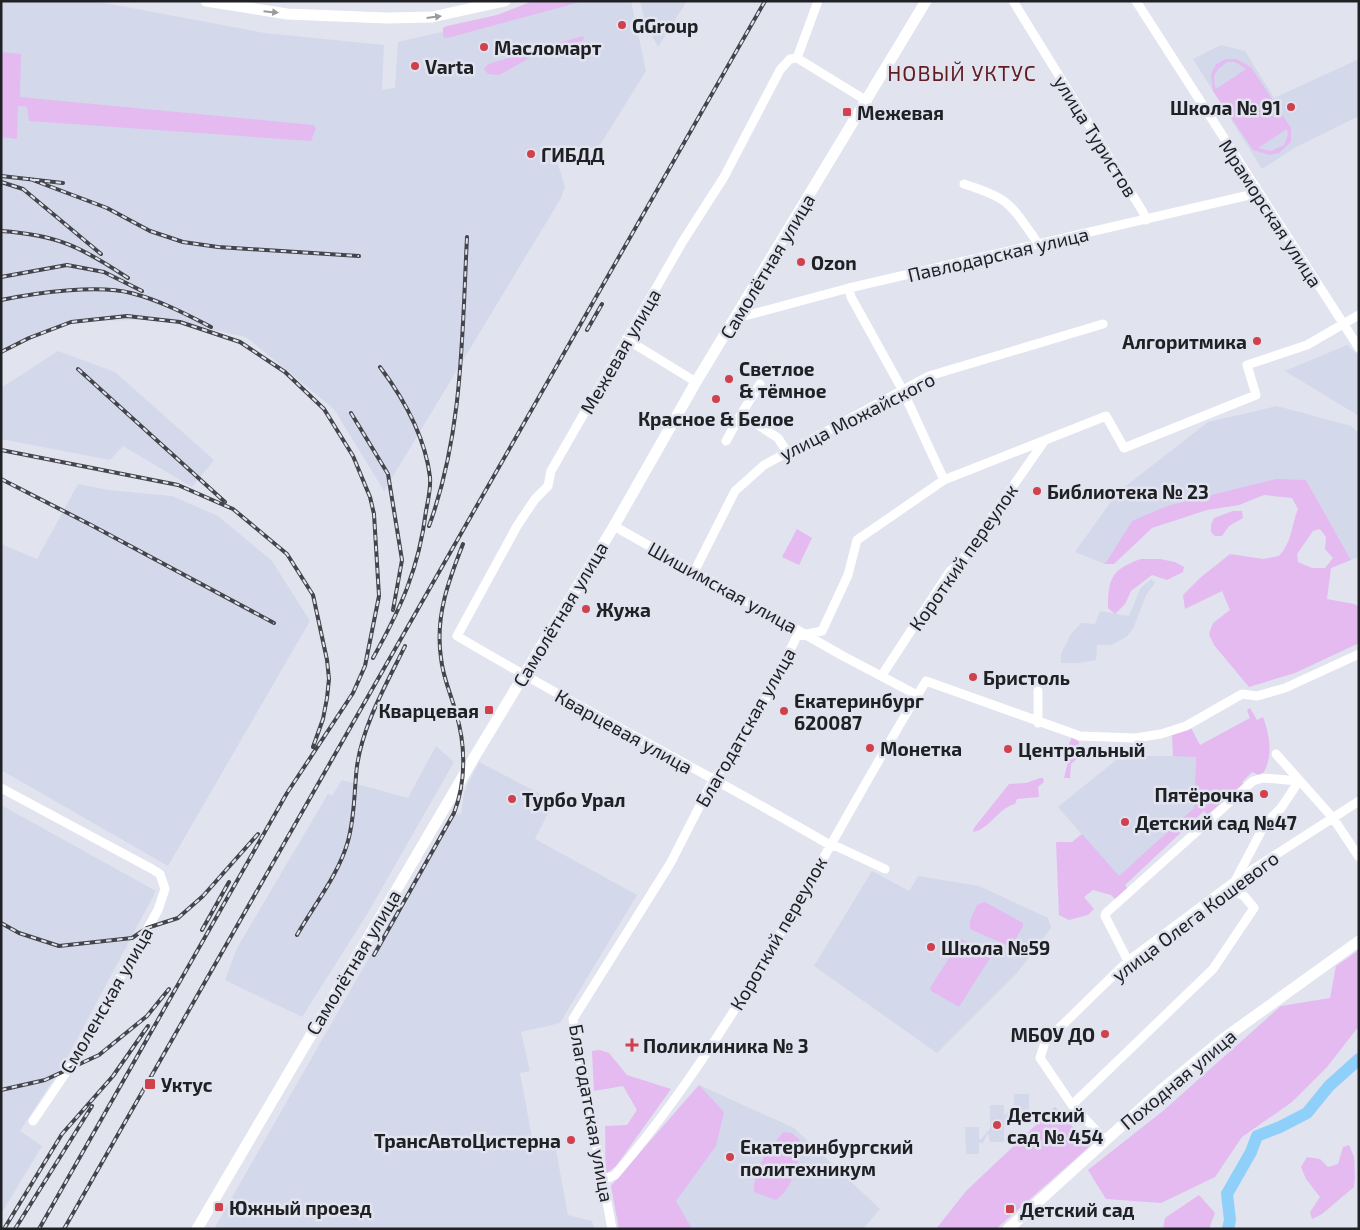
<svg xmlns="http://www.w3.org/2000/svg" width="1360" height="1230" font-family="'Exo 2',sans-serif">
  <style>
    .built { fill: #d4d8eb }
    .green { fill: #e4baf0; fill-rule: evenodd }
    .lines { fill: none; stroke-linecap: round; stroke-linejoin: round }
    .river { stroke: #8ed0f9; stroke-width: 12 }
    .minor { stroke: #fff; stroke-width: 9 }
    .major { stroke: #fff; stroke-width: 11 }
    .rail-casing { stroke: #44454b; stroke-width: 4 }
    .rail { stroke: #e1e3ef; stroke-width: 2; stroke-dasharray: 5.5; stroke-linecap: butt }
    .oneway { fill: #9b9b9d }
    .poi-dot { fill: #d0404d; stroke: #e1e3ef; stroke-width: 2 }
    .labels { text-anchor: middle; dominant-baseline: central; stroke-width: 5; stroke-linejoin: round; paint-order: stroke }
    .poi-label { font-size: 19px; font-weight: bold; fill: #202125; stroke: #e1e3ef; text-anchor: start }
    .street-label { font-size: 19px; fill: #202125; stroke: #e1e3ef }
    .quarter-label { font-size: 21px; letter-spacing: 1px; fill: #611b21; stroke: #e1e3ef }
  </style>
  <rect width="100%" height="100%" fill="#e1e3ef"/>
  <path class="built" d="M1 1H94L265 33 384 45 382 90 395 88 398 42 576 1H631L646 71 600 145 556 158 565 187 561 198 384 491 334 409 246 337 163 319 71 322 22 339 1 350Z
    M640 1H687L658 47 646 25Z
    M1221 45 1245 51 1274 98 1359 59V116L1296 147 1262 169 1193 59Z
    M1347 345 1359 356V416L1285 371Z
    M58 351 115 372 214 460 192 487 123 446 110 460 1 439V388Z
    M1277 406 1351 426 1359 433V557L1351 560 1306 480 1132 521 1105 564 1075 552 1117 493 1208 422Z
    M78 484 108 490 172 496 218 516 272 561 310 621 168 866 1 770V544L37 559Z
    M1151 579 1155 583 1146 595 1133 629 1126 637 1111 645H1097L1096 660 1078 663H1061V654L1071 634 1081 623 1095 624 1100 611 1129 616 1140 589Z
    M436 746 454 762 366 916 302 1017 225 980 237 948 328 794 332 796 342 780 408 798Z
    M1135 756H1196L1194 808 1119 877 1058 807 1116 760 1132 759Z
    M479 762 554 801 535 839 637 895 560 1023 521 1032 530 1071 520 1073 534 1148 555 1145 568 1215 592 1221 594 1229H214L451 814H461L464 792Z
    M1 805 156 891 66 1060 20 1131 42 1146 1 1214Z
    M872 871 909 891 918 876 979 886 1048 918 1051 928 1017 973 937 1053 814 966Z
    M699 1085 794 1128 880 1209 863 1229H619L611 1186Z
    M1014 1094H1029V1121H1014V1109L1004 1123V1142H990L988 1133 983 1143H979V1154H966L965 1127H979V1139H981L990 1129V1105H1004V1116L1014 1104Z"/>
  <path class="green" d="M533 1H584L447 38 443 37V28L447 26 497 15Z
    M583 36 584 40 535 55 499 75 488 74 484 69 488 64Z
    M1 52 21 54 20 97 313 125 316 128 311 141 29 121 27 107 18 106 17 139 1 137Z
    M1226 59H1236L1251 67 1291 128V142L1279 153 1269 155 1253 150 1213 91 1211 74 1216 64ZM1227 62H1235L1246 69 1216 89C1211 76 1216 69 1227 62ZM1287 129 1288 135 1284 145 1271 151 1258 148Z
    M1276 479 1306 480 1351 560 1331 568 1327 599 1354 604 1359 607V643L1295 673 1249 687 1214 645 1209 634 1213 623 1230 610 1222 591 1185 609 1183 595 1200 578 1230 554 1263 559 1279 556C1292 542 1291 527 1298 509L1292 498 1264 495 1239 505 1207 510 1152 528 1114 564H1105L1132 521 1167 506ZM1320 529 1326 537 1325 549 1333 558 1325 568H1312L1298 562 1297 554 1313 531Z
    M1233 511H1242L1243 518 1229 526 1222 536H1215L1211 532V525L1214 518Z
    M797 529 812 538 799 565 782 557Z
    M1141 559H1160L1175 562 1184 567 1183 572 1167 580 1152 575 1131 591 1125 604 1115 614 1108 608C1108 578 1112 569 1141 559Z
    M1250 708 1257 720 1263 717C1270 735 1274 760 1261 776L1252 772 1242 782 1245 785 1223 805 1221 803 1207 815 1204 811 1125 885 1129 891 1117 901 1111 895 1093 890 1084 897 1094 909 1088 915 1069 920 1059 915 1056 842H1072L1082 834 1119 876 1194 808 1196 757 1173 756 1172 735 1190 726 1200 745 1250 718 1247 710Z
    M1072 737 1079 742 1078 758 1071 764 1070 778H1064L1069 758 1064 755Z
    M1040 778H1043L1044 782 1038 787 1039 797 1017 799 1015 804C997 809 990 829 973 832L974 828 1009 784 1026 783Z
    M985 902 1023 923V926L1011 947 970 929V921L977 905Z
    M961 939 990 958 959 1007 931 991 930 988Z
    M1359 950V1026L1327 1067 1292 1102 1242 1137 1215 1177 1161 1203 1106 1199 1088 1170 1163 1111 1281 1006 1330 998 1336 966Z
    M600 1050 609 1053 627 1075 671 1089 616 1166 607 1173C604 1163 606 1139 605 1126L627 1125 637 1110 623 1086 594 1091 592 1051Z
    M699 1085 724 1112 716 1146 676 1201 692 1229H619L611 1186Z
    M1055 1107 1090 1146 996 1229H936L966 1191Z
    M783 1132 792 1133 800 1140C801 1159 792 1190 776 1200L754 1192C753 1167 768 1151 783 1132Z
    M1349 1145 1354 1157 1355 1177 1354 1187 1322 1214 1312 1219 1310 1212 1320 1197 1306 1179 1301 1167 1307 1157 1320 1159 1328 1167 1338 1164 1343 1147Z
    M1199 1195 1215 1213 1209 1229H1163L1165 1218Z"/>
  <g class="lines">
    <path class="river" d="M1228 1229 1230 1220 1227 1194 1251 1152 1257 1136 1280 1127 1307 1113 1329 1086 1359 1059"/>
    <path class="minor" d="M818 1 797 58 790 59 780 70 724 177 683 241 551 471 548 486 535 499 517 526 457 636C580 709 707 773 830 845L838 847 885 869
      M1013 1 1143 212 1146 220
      M1136 1 1359 348
      M797 58 867 101
      M964 184C1008 198 1009 202 1035 239L1037 244
      M849 288 851 297 902 389 944 480
      M740 312 745 316 849 288 1258 193
      M626 339 696 382
      M760 384 741 414 778 438 787 452
      M726 441 741 414
      M614 526 843 656 917 695
      M694 572 735 491 764 465 929 376 1103 324
      M882 675 950 571 959 564 1045 440
      M1038 723V691
      M1276 754 1333 818 1359 857
      M1 788 152 869 160 874 165 889 158 910 69 1068 33 1121
      M1128 961 1105 916 1106 913 1253 781 1263 778 1299 781
      M1072 1105 1213 969 1254 908 1244 896 1236 892 1235 881 1265 824 1281 808 1299 781
      M1106 1141 1072 1105 1040 1058 1045 1042 1128 961 1235 881 1359 801
      M603 1180 615 1175C742 1027 824 846 926 681L1080 736 1135 738 1161 734 1186 726 1242 694 1257 696 1285 688 1359 654
      M612 1229 573 1019 670 864 713 780 738 748 770 691 797 636 822 631 848 575 857 540 944 480 1106 416 1124 448 1256 395 1247 365 1307 345 1359 315"/>
    <path class="major" d="M206 1 287 14 387 18 432 17 505 1
      M197 1229 475 756 614 526 696 382 926 1
      M1008 1229 1160 1091 1223 1039 1359 941"/>
    <g class="rail-casing">
      <path id="rail" d="M1 176 63 183
        M30 179 107 208 150 231 183 242 218 247 359 256
        M1 182 23 189 101 254
        M1 231C58 235 81 247 128 278
        M1 277 67 265 104 272 142 291
        M1 300C35 293 98 284 131 293 159 300 186 314 211 327
        M587 330 602 304
        M1 352 29 338 71 322 127 316 180 322 240 342 285 372 324 409 353 456 370 497 374 514 379 596 365 666 353 693 287 793 39 1229
        M78 369 225 502
        M351 413 388 474 402 560 393 610
        M1 450 178 485 233 509 287 554 313 595 327 660 329 679 327 698 323 719 313 747
        M1 479 91 525 274 623
        M429 526C463 433 462 335 467 237
        M373 658C401 608 419 568 426 511 428 501 431 488 430 477 425 436 404 399 380 367
        M1 923 19 933 59 946 132 938 147 928 178 918 203 896 258 834
        M202 930 229 882
        M297 935C314 905 339 874 348 841 355 816 354 791 357 766 363 724 387 683 405 646
        M374 955 454 813C466 782 466 746 456 713 451 694 443 678 441 658 435 617 448 582 463 544
        M1 1090 45 1080 99 1055 147 1016 169 989
        M4 1229 62 1134 113 1076 148 1026
        M15 1229 92 1106
        M64 1229 765 1"/>
    </g>
    <use href="#rail" class="rail"/>
  </g>
  <defs><path id="oneway-solid" d="M-6-.8H1V-3.2L6.5 0L1 3.2V.8H-6Z" transform="scale(1.25)"/></defs>
  <g class="oneway">
    <use href="#oneway-solid" transform="translate(271 12) rotate(6)"/>
    <use href="#oneway-solid" transform="translate(434 17) rotate(-7)"/>
  </g>
  <g class="poi-dot">
    <circle cx="622" cy="25" r="5"/>
    <circle cx="484" cy="47" r="5"/>
    <circle cx="415" cy="66" r="5"/>
    <circle cx="1291" cy="107" r="5"/>
    <rect x="842" y="107" width="10" height="10" rx="2.5"/>
    <circle cx="531" cy="154" r="5"/>
    <circle cx="801" cy="262" r="5"/>
    <circle cx="1257" cy="341" r="5"/>
    <circle cx="729" cy="379" r="5"/>
    <circle cx="716" cy="399" r="5"/>
    <circle cx="1037" cy="491" r="5"/>
    <circle cx="586" cy="609" r="5"/>
    <circle cx="973" cy="677" r="5"/>
    <rect x="484" y="705" width="10" height="10" rx="2.5"/>
    <circle cx="784" cy="711" r="5"/>
    <circle cx="870" cy="748" r="5"/>
    <circle cx="1008" cy="749" r="5"/>
    <circle cx="1264" cy="794" r="5"/>
    <circle cx="512" cy="799" r="5"/>
    <circle cx="1125" cy="822" r="5"/>
    <circle cx="931" cy="947" r="5"/>
    <circle cx="1105" cy="1034" r="5"/>
    <path d="M629.5 1037.5h5v5h5v5h-5v5h-5v-5h-5v-5h5z"/>
    <rect x="144" y="1078" width="12" height="12" rx="2.5"/>
    <circle cx="997" cy="1125" r="5"/>
    <circle cx="571" cy="1140" r="5"/>
    <circle cx="730" cy="1157" r="5"/>
    <rect x="214" y="1202" width="10" height="10" rx="2.5"/>
    <rect x="1005" y="1204" width="10" height="10" rx="2.5"/>
  </g>
  <g class="labels">
    <g class="poi-label">
      <text x="632" y="25">GGroup</text>
      <text x="494" y="47">Масломарт</text>
      <text x="425" y="66">Varta</text>
      <text x="1281" y="107" text-anchor="end">Школа № 91</text>
      <text x="857" y="112">Межевая</text>
      <text x="541" y="154">ГИБДД</text>
      <text x="811" y="262">Ozon</text>
      <text x="1247" y="341" text-anchor="end">Алгоритмика</text>
      <text x="739" y="368">Светлое<tspan x="739" dy="22">&amp; тёмное</tspan></text>
      <text x="716" y="418" text-anchor="middle">Красное &amp; Белое</text>
      <text x="1047" y="491">Библиотека № 23</text>
      <text x="596" y="609">Жужа</text>
      <text x="983" y="677">Бристоль</text>
      <text x="794" y="700">Екатеринбург<tspan x="794" dy="22">620087</tspan></text>
      <text x="479" y="710" text-anchor="end">Кварцевая</text>
      <text x="880" y="748">Монетка</text>
      <text x="1018" y="749">Центральный</text>
      <text x="1254" y="794" text-anchor="end">Пятёрочка</text>
      <text x="522" y="799">Турбо Урал</text>
      <text x="1135" y="822">Детский сад №47</text>
      <text x="941" y="947">Школа №59</text>
      <text x="1095" y="1034" text-anchor="end">МБОУ ДО</text>
      <text x="643" y="1045">Поликлиника № 3</text>
      <text x="161" y="1084">Уктус</text>
      <text x="1007" y="1114">Детский<tspan x="1007" dy="22">сад № 454</tspan></text>
      <text x="561" y="1140" text-anchor="end">ТрансАвтоЦистерна</text>
      <text x="740" y="1146">Екатеринбургский<tspan x="740" dy="22">политехникум</tspan></text>
      <text x="229" y="1207">Южный проезд</text>
      <text x="1020" y="1209">Детский сад</text>
    </g>
    <g class="street-label">
      <text transform="translate(1096 136) rotate(58)">улица Туристов</text>
      <text transform="translate(1271 213) rotate(57)">Мраморская улица</text>
      <text transform="translate(998 254) rotate(-13)">Павлодарская улица</text>
      <text transform="translate(767 266) rotate(-59)">Самолётная улица</text>
      <text transform="translate(620 351) rotate(-60)">Межевая улица</text>
      <text transform="translate(857 416) rotate(-27)">улица Можайского</text>
      <text transform="translate(963 557) rotate(-55)">Короткий переулок</text>
      <text transform="translate(723 587) rotate(29)">Шишимская улица</text>
      <text transform="translate(560 614) rotate(-59)">Самолётная улица</text>
      <text transform="translate(745 727) rotate(-60)">Благодатская улица</text>
      <text transform="translate(624 731) rotate(29)">Кварцевая улица</text>
      <text transform="translate(1195 916) rotate(-37)">улица Олега Кошевого</text>
      <text transform="translate(778 933) rotate(-60)">Короткий переулок</text>
      <text transform="translate(353 962) rotate(-59)">Самолётная улица</text>
      <text transform="translate(106 1000) rotate(-60)">Смоленская улица</text>
      <text transform="translate(1178 1079) rotate(-40)">Походная улица</text>
      <text transform="translate(592 1113) rotate(80)">Благодатская улица</text>
    </g>
    <g class="quarter-label">
      <text x="962" y="72">НОВЫЙ УКТУС</text>
    </g>
  </g>
  <rect width="1360" height="1230" fill="none" stroke="#202125" stroke-width="5"/>
</svg>
